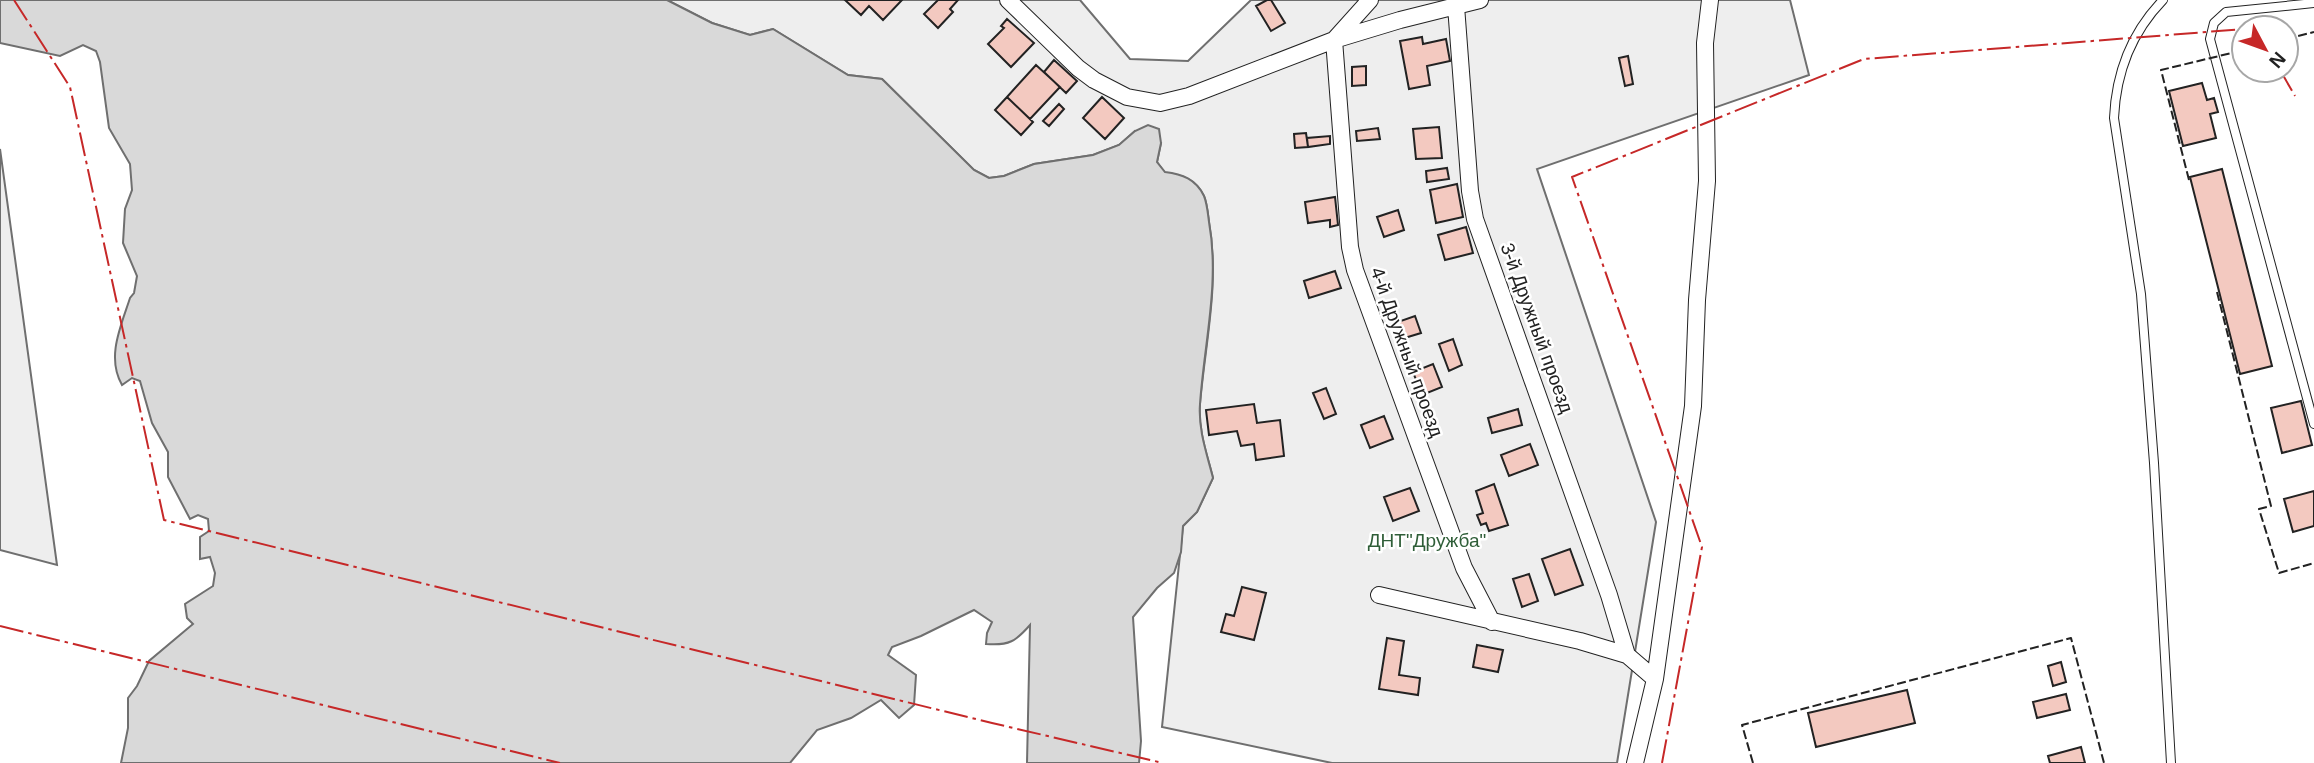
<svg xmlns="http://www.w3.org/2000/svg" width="2314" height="763" font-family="Arial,sans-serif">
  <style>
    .green { fill: #eee; stroke: #6f6f6f; stroke-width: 2 }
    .water { fill: #d9d9d9; stroke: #6f6f6f; stroke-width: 2 }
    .building { fill: #f3c9c0; stroke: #222; stroke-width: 2 }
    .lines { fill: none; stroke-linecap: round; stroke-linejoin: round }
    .service-casing { stroke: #222; stroke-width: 10 }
    .minor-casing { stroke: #222; stroke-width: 18 }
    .service { stroke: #fff; stroke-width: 8 }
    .minor { stroke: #fff; stroke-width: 16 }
    .fence { stroke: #222; stroke-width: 2; stroke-dasharray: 9 3.5; stroke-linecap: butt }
    .power { stroke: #c62828; stroke-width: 2; stroke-dasharray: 24 5 3.5 5; stroke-linecap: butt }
    .labels { text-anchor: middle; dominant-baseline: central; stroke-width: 5; stroke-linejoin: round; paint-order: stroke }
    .street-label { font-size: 19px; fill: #222; stroke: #fff }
    .park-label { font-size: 19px; fill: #2f5e38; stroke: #fff }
  </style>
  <rect width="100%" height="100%" fill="#fff"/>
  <path class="green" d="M667 0H1080L1130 59 1188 61 1251 0H1790L1809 75 1537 169 1656 522 1617 763H1332L1162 727 1183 526 1197 512 1213 478C1207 454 1198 430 1200 404 1205 344 1220 283 1209 222 1208 214 1207 203 1204 196 1196 179 1181 174 1165 173L1157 162 1161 143 1135 131 1119 145 1093 155 1034 164 1004 176 989 178 974 170 882 79 848 75 773 29 750 35 712 23Z
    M0 149 57 565 0 550Z"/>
  <path class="water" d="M0 0H667L712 23 750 35 773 29 848 75 882 79 974 170 989 178 1004 176 1034 164 1093 155 1119 145 1135 131 1148 125 1159 129 1161 143 1157 162 1165 172C1182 174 1196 179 1204 196 1207 203 1208 214 1209 222 1220 283 1204 344 1200 404 1198 430 1207 454 1213 478L1197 512 1183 526 1181 552 1174 573 1157 588 1133 617 1141 741 1139 763H1027L1030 625C1016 641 1009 646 986 644L987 633 992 622 974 610 921 636 892 647 888 655 916 675 914 705 899 718 881 700 851 718 817 730 790 763H121L128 728V698L137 686 149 661 193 624 187 618 185 604 213 586 215 573 210 557 200 559V537L209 531 208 519 198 515 190 519 168 477V452L152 423 140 381 132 378 122 385C106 357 121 326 130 298L134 293 137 276 123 243 125 209 132 190 130 164 109 128 100 62 96 51 83 45 60 56 0 43Z"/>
  <path class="building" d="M845 0H902L883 20 869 6 861 15Z
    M938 0H958L950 9 953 12 938 28 924 14Z
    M1267 0H1271L1285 23 1271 31 1256 6Z
    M1007 19 1034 43 1011 67 988 44 1004 28 1001 26Z
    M1422 37 1423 44 1446 39 1450 61 1427 66 1430 85 1409 89 1400 41Z
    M1628 56 1633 84 1625 86 1619 58Z
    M1054 60 1077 81 1066 93 1044 72Z
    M1036 65 1060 87 1030 119 1007 97Z
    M1366 66V85L1352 86V67Z
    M2202 83 2207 100 2214 98 2218 112 2210 114 2216 138 2183 146 2169 91Z
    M1007 97 1033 122 1021 135 995 110Z
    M1102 97 1124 118 1105 139 1083 118Z
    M1059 104 1064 109 1049 126 1043 121Z
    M1439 127 1442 158 1416 159 1413 129Z
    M1378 128 1380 139 1357 141 1356 131Z
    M1306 133 1308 147 1295 148 1294 134Z
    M1330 136V144L1308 147 1307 138Z
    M1447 168 1449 179 1427 182 1426 171Z
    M2222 169 2272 366 2240 374 2190 177Z
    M1457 184 1463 217 1436 223 1430 190Z
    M1335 197 1338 225 1330 227V220L1308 223 1305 202Z
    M1398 210 1404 230 1384 237 1377 217Z
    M1466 227 1473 253 1445 260 1438 235Z
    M1335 271 1341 288 1309 298 1304 281Z
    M1415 316 1421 333 1398 340 1392 324Z
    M1453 339 1462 365 1449 371 1439 344Z
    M1433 364 1442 387 1422 395 1413 372Z
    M1326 388 1336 414 1324 419 1313 393Z
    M2301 401 2312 445 2282 453 2271 408Z
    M1254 404 1257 423 1280 420 1284 456 1256 460 1254 444 1241 446 1237 431 1209 435 1206 410Z
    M1518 409 1522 425 1492 433 1488 418Z
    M1384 416 1393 439 1370 448 1361 425Z
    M1530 444 1538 465 1509 476 1501 455Z
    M1494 484 1508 525 1489 531 1486 523 1481 525 1477 515 1483 513 1476 491Z
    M1410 488 1419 511 1393 521 1384 497Z
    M2314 491V526L2293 532 2284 499Z
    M1570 549 1583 585 1555 595 1542 559Z
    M1529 574 1538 601 1522 607 1513 579Z
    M1242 587 1266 593 1254 640 1221 632 1226 614 1234 616Z
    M1387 638 1404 641 1399 675 1420 678 1418 695 1379 689Z
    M1477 645 1503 650 1498 672 1473 667Z
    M2061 662 2066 682 2053 686 2048 666Z
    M1907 690 1915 723 1816 747 1808 713Z
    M2066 694 2070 710 2037 718 2033 702Z
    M2081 747 2085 763H2050L2048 756Z"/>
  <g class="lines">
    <g class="service-casing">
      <path id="service" d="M2163 0C2131 33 2116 73 2114 118L2141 294 2154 463 2171 763
        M2314 3 2226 12 2214 23 2210 39 2314 424"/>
    </g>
    <g class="minor-casing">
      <path id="minor" d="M1008 0 1078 68 1094 80 1127 97 1160 103 1189 96 1334 40 1400 20 1480 0
        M1370 0 1334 40 1350 247 1355 270 1464 568 1492 622
        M1456 6 1470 191 1475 219 1609 595 1627 655
        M1379 595 1580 641 1627 655 1655 679
        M1635 763 1655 679 1693 406 1697 300 1707 181 1705 43 1710 0"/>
    </g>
    <use href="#service" class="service"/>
    <use href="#minor" class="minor"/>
    <path class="fence" d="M2286 39 2314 32
      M2189 180 2161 70 2244 50
      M2217 292 2271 506 2259 509 2279 573 2314 563
      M1753 763 1742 725 2071 638 2104 763"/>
    <path class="power" d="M14 0 70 87 164 520 992 723 1163 763
      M2280 70 2295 96
      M0 626 560 763
      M1662 763 1702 547 1572 177 1864 59 2257 28"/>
  </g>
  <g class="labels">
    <g class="street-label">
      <text transform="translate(1537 328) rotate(70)">3-й Дружный проезд</text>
      <text transform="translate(1407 352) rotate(70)">4-й Дружный проезд</text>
    </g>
    <g class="park-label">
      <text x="1427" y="540">ДНТ"Дружба"</text>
    </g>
  </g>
  <g transform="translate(2265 49) rotate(131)"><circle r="33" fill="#ffffff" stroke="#a7a7a7" stroke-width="2"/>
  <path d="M0-5L12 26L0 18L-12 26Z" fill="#c62828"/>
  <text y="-10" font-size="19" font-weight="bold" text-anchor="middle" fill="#222222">N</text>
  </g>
</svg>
